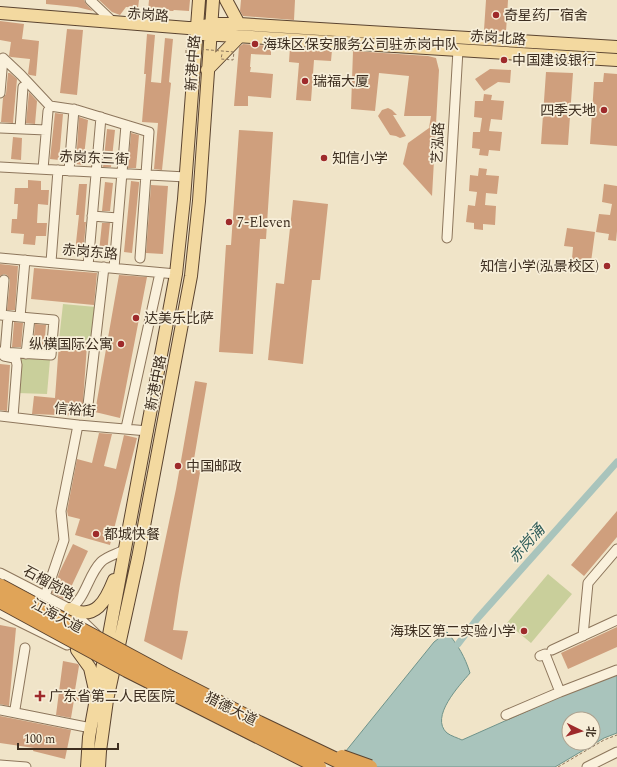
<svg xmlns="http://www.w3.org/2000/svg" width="617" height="767" font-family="Spectral,'Noto Sans SC',serif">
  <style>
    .green { fill: #c9cf9b }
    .water { fill: #a9c4bc; stroke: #6f938a; fill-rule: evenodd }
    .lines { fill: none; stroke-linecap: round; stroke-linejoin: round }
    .canal { stroke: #a9c4bc; stroke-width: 7 }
    .building { fill: #cf9f7d }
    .minor-casing { stroke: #8d765c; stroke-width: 11 }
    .major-casing { stroke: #5b4430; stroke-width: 14 }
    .path { stroke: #8d765c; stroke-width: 1; stroke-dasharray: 3 2; stroke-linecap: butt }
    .minor { stroke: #faf1dc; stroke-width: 9 }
    .major { stroke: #f3d9a0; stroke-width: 12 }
    .highway-bridge-casing { stroke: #5b4430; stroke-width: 16; stroke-linecap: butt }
    .path-bridge { stroke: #8d765c; stroke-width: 1; stroke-dasharray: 3 2; stroke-linecap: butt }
    .highway-bridge { stroke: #e0a458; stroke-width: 14 }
    .poi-dot { fill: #9e2a2b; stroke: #f7eed8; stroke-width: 1.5 }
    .labels { text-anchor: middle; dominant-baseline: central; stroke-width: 3.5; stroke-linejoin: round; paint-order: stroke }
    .street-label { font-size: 14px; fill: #3d2e20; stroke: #f7eed8 }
    .poi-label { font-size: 14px; fill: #3d2e20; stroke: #f7eed8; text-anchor: start }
    .water-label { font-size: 15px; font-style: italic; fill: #2f5d5a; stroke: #f7eed8 }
  </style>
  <rect width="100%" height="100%" fill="#f0e4c8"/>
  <path class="green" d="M63 304 96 307 92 344 59 340Z
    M19 358 50 360 47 394 17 393Z
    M548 574 572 594 531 643 507 623Z"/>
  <path class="water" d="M447 632C458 645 465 657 470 673 460 685 429 717 447 733 451 736 458 738 462 740L559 697 617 673V733L604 738 555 767H333L434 642ZM569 719H593V743H569Z"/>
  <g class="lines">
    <path class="canal" d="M458 644 477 619 617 462"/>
  </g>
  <path class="building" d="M46 0H84L86 4 93 11 77 7 46 4Z
    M99 0H139L138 8 126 7 120 15 112 12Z
    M149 0H190L189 11 174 10 173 11 148 10Z
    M241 0H295L294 20 243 16 240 11Z
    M486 0H508L506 32 484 30Z
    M0 21 24 24 22 39 39 41 36 76 30 75 28 74 30 59 11 57 9 56 11 42 0 40Z
    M67 29 83 30 77 95 60 93Z
    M147 34 155 35 151 82 161 83 165 38 173 39 169 82 171 83 162 170 154 169 158 123 142 122 146 74H144Z
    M243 44 271 46V55L251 54 250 67H251L250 72 273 74 271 98 248 96V106H234L239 47Z
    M290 47 332 50 331 61 314 60 311 101 296 100 299 63 289 62Z
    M353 51 428 56 436 58 439 70 432 196 403 164 408 143 429 128 431 116H404L409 76 379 73 375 111 351 109Z
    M490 69 511 70 510 83 498 82 484 91 475 79Z
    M546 72 573 73 568 145 541 144Z
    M8 73H10L17 79 13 123 1 122 3 98 6 94Z
    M604 73 617 74V146L590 144 594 82H603Z
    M29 92 37 101 35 124 26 123Z
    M484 94 492 95 491 100 504 101 502 120 491 119 489 131 502 132 500 151 489 150 488 156 479 155 480 149 472 148 473 132H480L482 118 474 117 475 101H483Z
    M388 108 392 110 397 115H393L406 136 400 138 396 136 390 135 378 116 382 110Z
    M55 113 63 114 59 160 50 159Z
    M79 117 88 120 83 165 76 164Z
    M107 129 115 130 111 167H103Z
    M239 130 273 132 266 239H260L253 354 219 352 226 245H231Z
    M131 133 139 135 136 168H128Z
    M13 137 22 138 21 160 11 159Z
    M479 168 487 169 486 175 499 176 497 194 486 193 485 205 496 206 495 225 483 224V230L474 229V223L466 222 468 205 475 206 477 192 469 191 470 175 478 176Z
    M28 180 41 181V190H49L48 205 38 204 37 223H47L46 236H36L35 245 23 244 24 234 11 233 12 219H17L18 204H14L15 188H28Z
    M131 181 139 182V184L132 253 124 252Z
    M105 182 113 183 110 211H102Z
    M79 184H87L84 222H86L83 253 75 252 79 215H76Z
    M604 184 617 186V231L616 241 608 240 609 234 596 232 599 214 610 215 612 204 602 202Z
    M151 185 168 186 163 254 146 253Z
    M293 200 328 204 320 280H312L303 364 268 360 276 283 284 284Z
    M102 223H110L107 253 99 252Z
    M567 228 595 232 591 262 572 259 573 247 564 246Z
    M0 264 18 266 15 310H7L10 280 7 275 4 274 0 276Z
    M34 268 97 273 94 305 31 299Z
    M119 275 147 277 120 418 95 412Z
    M14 322 23 323 21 347H12Z
    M35 324 46 325 44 349 33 348Z
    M59 343 87 345 82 416 32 414 34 396 55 398Z
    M0 364 10 365 7 411 0 410Z
    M195 381 207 383 193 465 201 467 180 584 173 630 188 631 182 660 144 641 176 489Z
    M99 433 112 434 104 466 116 469 124 435 137 438 110 545 75 535 80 519 68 516 67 511 77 459 92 463Z
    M617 511V537L584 576 571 565Z
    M73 544 88 551 65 600 52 593 60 571Z
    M0 625 16 628 9 706 0 704Z
    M617 627V647L568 669 561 653Z
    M63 661 78 664 79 666 75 690 86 692 85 702 74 700 71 718 56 715Z
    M0 716 71 730 65 759 33 751 34 748 0 743Z"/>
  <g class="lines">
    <g class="minor-casing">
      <path id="minor" d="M90 0 113 22
        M0 93 3 58 21 75 50 106 77 110 149 132 140 258
        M0 128 46 130
        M20 129 23 87
        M0 167 186 177
        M43 169 48 111
        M69 171 74 109
        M92 216 118 218
        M447 238 458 50
        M0 258 176 274
        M51 262 58 170
        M88 266 101 117
        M114 268 126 125
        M4 280 1 315 20 317
        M0 352 51 355 54 320 20 317 25 260
        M5 353 8 316
        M26 354 30 318
        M4 356 14 358 16 360 17 365 13 417
        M88 405 104 267
        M0 416 78 425 148 431
        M126 428 160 273
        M0 573 70 609 96 634
        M45 596 64 540 61 511 78 425
        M70 609C86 598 88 575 101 562 107 556 117 554 124 550
        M0 612 67 645
        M583 636 588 583 617 549
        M25 648 15 709 16 713 91 728
        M552 650 617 620
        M540 656 545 654 560 692 617 670
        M0 710 16 713
        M506 715 560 692
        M0 765 26 767
        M587 767 617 752"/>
    </g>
    <g class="major-casing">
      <path id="major" d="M226 0 239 24
        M0 13 188 28H197L211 24H239L617 47
        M203 34 617 60
        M207 70 239 37
        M70 609C96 621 106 600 114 580
        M77 650 90 668 95 690
        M87 767 89 737 96 699 109 635 176 274 184 199 199 0
        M99 767 100 751 107 700 138 558 191 276 199 201 213 0"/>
    </g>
    <path class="path" d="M558 767 604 740 617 735"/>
    <use href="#minor" class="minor"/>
    <use href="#major" class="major"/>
    <g class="highway-bridge-casing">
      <path id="highway-bridge" d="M0 586 167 676 259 723 351 767
        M0 601 127 670 319 767
        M342 757 370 767"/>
    </g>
    <path class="path-bridge" d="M186 53V48L234 52 233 60 221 59 222 54"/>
    <use href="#highway-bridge" class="highway-bridge"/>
  </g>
  <g class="poi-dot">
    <circle cx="496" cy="15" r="4"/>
    <circle cx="255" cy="44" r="4"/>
    <circle cx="504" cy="60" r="4"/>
    <circle cx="305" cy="81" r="4"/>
    <circle cx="604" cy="110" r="4"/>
    <circle cx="324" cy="158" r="4"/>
    <circle cx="229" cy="222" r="4"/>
    <circle cx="607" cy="266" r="4"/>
    <circle cx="136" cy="318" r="4"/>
    <circle cx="121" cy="344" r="4"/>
    <circle cx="178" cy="466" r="4"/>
    <circle cx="96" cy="534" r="4"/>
    <circle cx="524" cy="631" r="4"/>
    <path d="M38 690h4v4h4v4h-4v4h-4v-4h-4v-4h4z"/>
  </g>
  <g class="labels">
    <g class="street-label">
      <text transform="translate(148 15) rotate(5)">赤岗路</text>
      <text transform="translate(498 38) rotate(4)">赤岗北路</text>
      <text transform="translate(193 63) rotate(-86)">新港中路</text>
      <text transform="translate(438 143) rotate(-87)">艺泓路</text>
      <text transform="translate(94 158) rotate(3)">赤岗东三街</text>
      <text transform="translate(90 252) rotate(5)">赤岗东路</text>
      <text transform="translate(156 383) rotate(-79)">新港中路</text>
      <text transform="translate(75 410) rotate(5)">信裕街</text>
      <text transform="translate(49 583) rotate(28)">石榴岗路</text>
      <text transform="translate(57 616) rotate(28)">江海大道</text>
      <text transform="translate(231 709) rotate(27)">猎德大道</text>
    </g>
    <g class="poi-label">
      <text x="504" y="15">奇星药厂宿舍</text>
      <text x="263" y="44">海珠区保安服务公司驻赤岗中队</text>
      <text x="512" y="60">中国建设银行</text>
      <text x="313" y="81">瑞福大厦</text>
      <text x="596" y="110" text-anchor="end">四季天地</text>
      <text x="332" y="158">知信小学</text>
      <text x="237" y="222">7-Eleven</text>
      <text x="599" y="266" text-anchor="end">知信小学(泓景校区)</text>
      <text x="144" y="318">达美乐比萨</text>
      <text x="113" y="344" text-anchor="end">纵横国际公寓</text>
      <text x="186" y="466">中国邮政</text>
      <text x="104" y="534">都城快餐</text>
      <text x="516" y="631" text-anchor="end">海珠区第二实验小学</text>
      <text x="49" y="696">广东省第二人民医院</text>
    </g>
    <g class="water-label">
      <text transform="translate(527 544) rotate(-48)">赤岗涌</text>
    </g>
  </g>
  <g transform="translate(581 731) rotate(95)"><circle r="19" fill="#f7eed8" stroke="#ada18e"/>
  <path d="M0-3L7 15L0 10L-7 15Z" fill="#9e2a2b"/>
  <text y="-6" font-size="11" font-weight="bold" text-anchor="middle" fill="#3d2e20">北</text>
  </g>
  <path d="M18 743v6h100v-6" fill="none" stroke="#3d2e20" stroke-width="2"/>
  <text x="24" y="743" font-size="12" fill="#3d2e20" stroke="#f7eed8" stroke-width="3" paint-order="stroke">100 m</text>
</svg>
